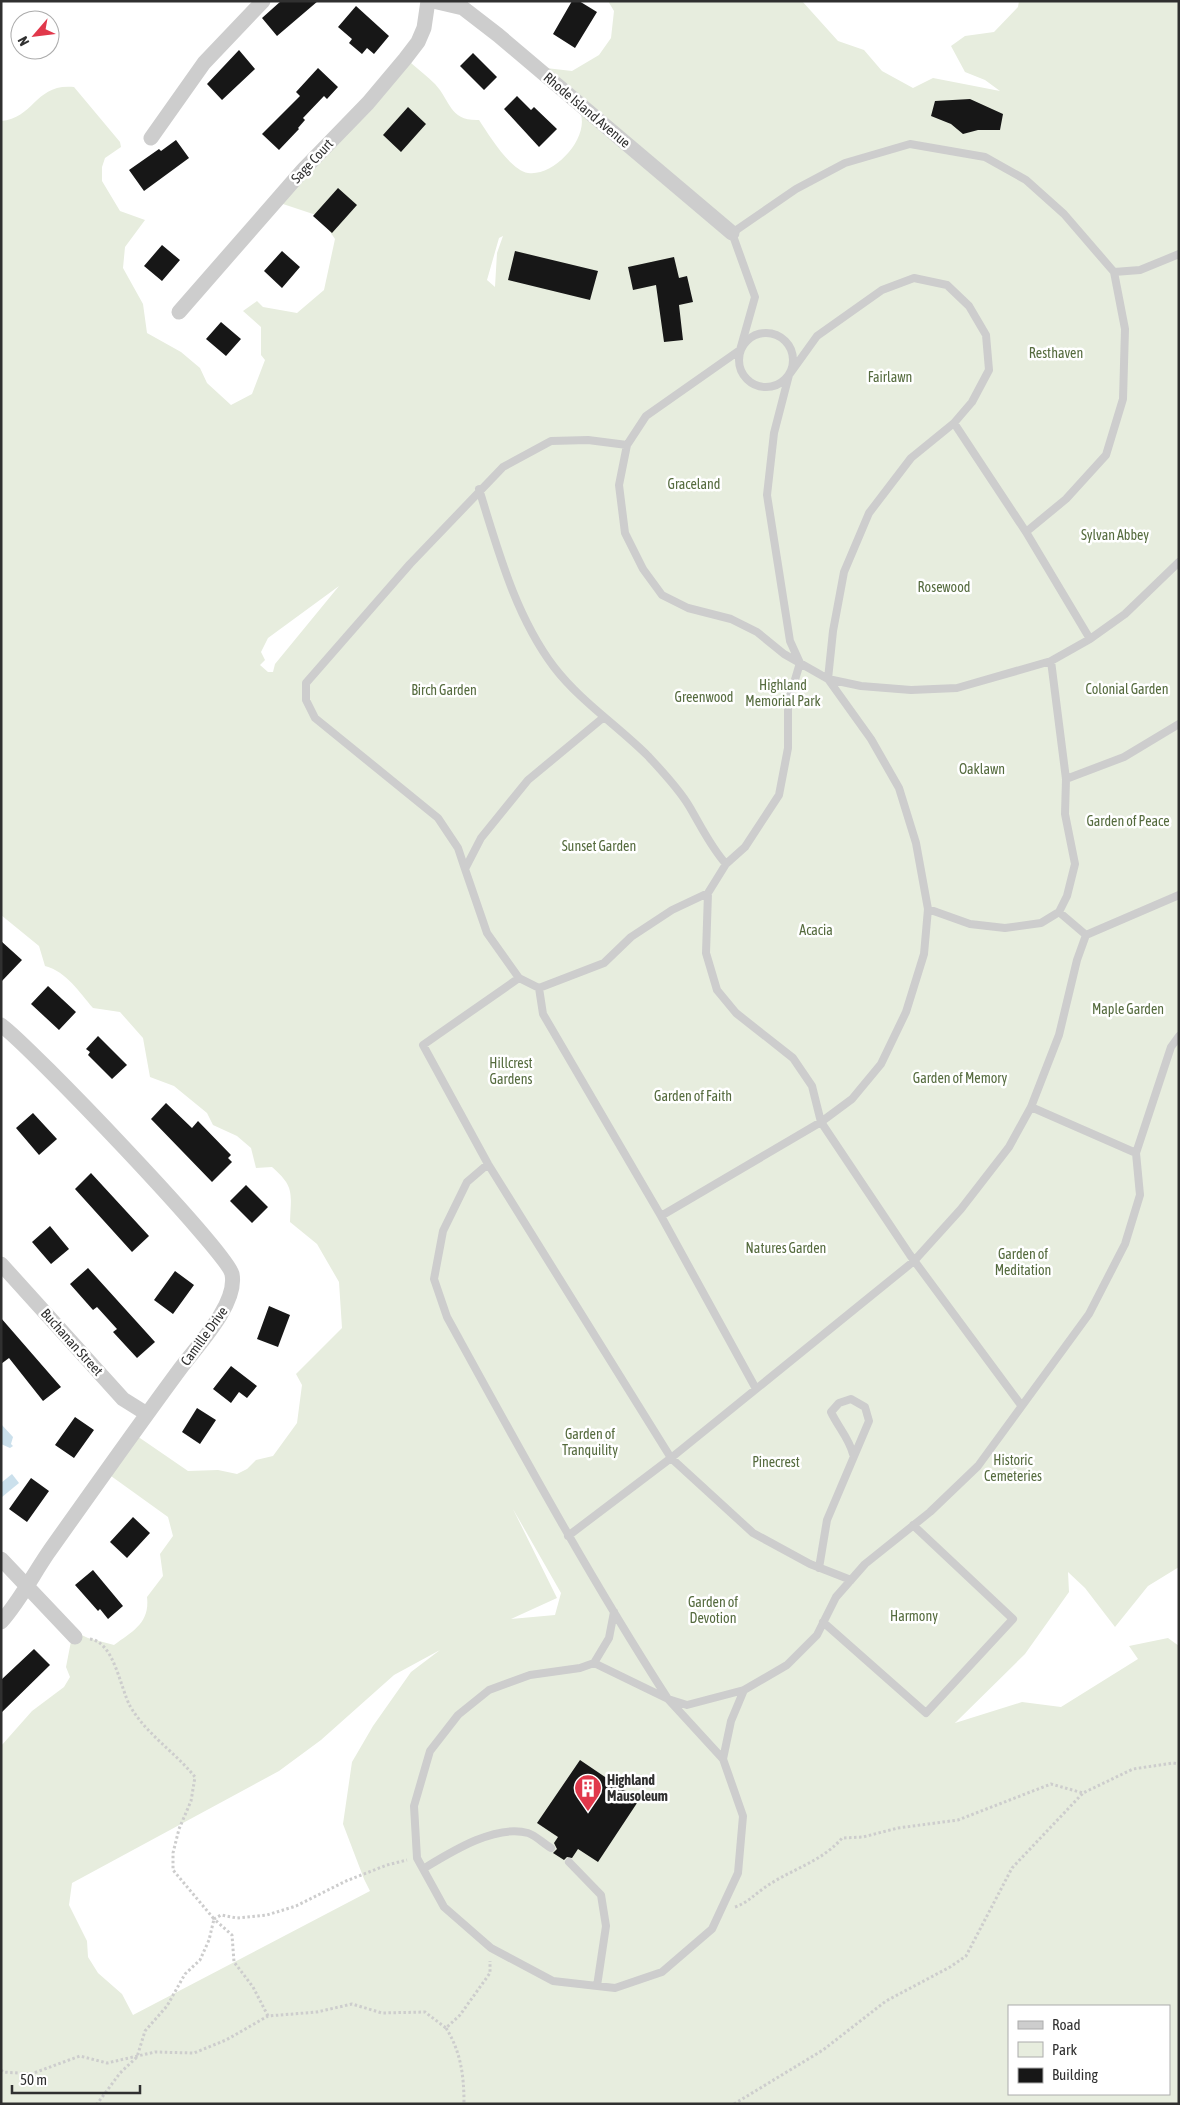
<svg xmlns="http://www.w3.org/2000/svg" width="1180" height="2105" font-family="'Asap Condensed',sans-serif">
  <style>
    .green { fill: #e7edde; fill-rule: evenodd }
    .water { fill: #cbe0ec }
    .building { fill: #171717 }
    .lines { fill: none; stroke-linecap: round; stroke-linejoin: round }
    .path { stroke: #cdcdcd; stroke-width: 3; stroke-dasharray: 2.5 2.5; stroke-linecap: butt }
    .lane { stroke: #cdcdcd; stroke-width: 8 }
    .street { stroke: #cdcdcd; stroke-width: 15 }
    .labels { text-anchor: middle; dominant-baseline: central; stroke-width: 5; stroke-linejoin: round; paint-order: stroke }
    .street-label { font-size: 14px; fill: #303030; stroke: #fff }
    .park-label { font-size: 14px; fill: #556b3e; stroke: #fff }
    .poi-label { font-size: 14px; font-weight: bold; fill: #303030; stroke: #fff; text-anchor: start }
  </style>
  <rect width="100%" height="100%" fill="#fff"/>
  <path class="green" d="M608 1H802L838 41 864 50 882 71 913 88 933 78 1000 91 985 80 965 72 951 46 965 36 994 32 1018 7 1019 1H1179V1567L1148 1586 1115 1627 1085 1588 1068 1572 1069 1592 1025 1654 955 1723 1022 1702 1061 1707 1138 1659 1129 1646 1168 1638 1179 1646V2104H1V1746L32 1711 64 1687 70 1677 66 1667 73 1631 88 1638 114 1645C133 1631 150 1623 147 1597L163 1576 160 1554 173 1536 168 1517 111 1476 137 1436 188 1471 218 1470 237 1474 247 1469 256 1460 273 1456 297 1423 302 1385 296 1374 342 1328 339 1282 317 1244 290 1222C291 1193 295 1187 272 1167L256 1168 251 1148 237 1136 213 1125 207 1113 174 1086 150 1077 143 1038 120 1012 93 1008C79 992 67 972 45 966L39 946 1 915V121C35 118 35 83 74 87L120 142 121 147 105 158 102 167V181L120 211 145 220 125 247 123 268 143 304 147 333 181 352 200 368 207 383 231 405 252 394 265 360 261 355V327L243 311 257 301 263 307 297 313 324 290 335 239 319 216 280 203 411 63C419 70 428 77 435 84 451 101 449 121 479 120 489 135 510 170 528 173 553 177 588 140 581 115 578 105 553 78 546 68L572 71 599 55 611 38 614 11ZM503 236 497 253 495 287 487 280 499 238ZM339 586 275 664 273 672H268L260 665 265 660 261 652 268 638ZM513 1509 561 1593 555 1615 511 1619 557 1598ZM440 1650 411 1672 373 1726 352 1762 343 1824 364 1879 370 1891 133 2015 122 1994 98 1973 88 1957 87 1941 69 1905 72 1883 279 1771 321 1740 394 1675ZM1009 2006H1169V2094H1009Z"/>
  <path class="water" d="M1 1424 13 1437 11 1444 13 1446 10 1448 1 1444Z
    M12 1474 19 1483 2 1497 1 1483Z"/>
  <path class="building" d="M281 1H318L277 36 262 18Z
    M572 1H579L597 12 575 48 553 34Z
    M356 6 389 36 374 54 367 48 362 54 349 43 352 39 338 27Z
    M239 50 255 69 222 100 207 84Z
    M473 53 497 77 484 90 460 66Z
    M318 68 338 87 327 99 324 96 303 118 305 120 298 128 299 129 279 150 262 134 300 96 296 92Z
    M517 96 531 110 534 107 557 129 539 147 504 109Z
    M970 99 1003 114 1000 130H978L963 134 951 124 931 116 935 101Z
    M408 107 426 124 401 152 383 135Z
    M176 140 189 158 144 191 129 170 159 149 161 151Z
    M338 188 357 205 332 233 313 216Z
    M162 245 180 260 162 281 144 266Z
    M282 251 300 267 282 288 264 271Z
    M515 251 598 271 590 300 508 280Z
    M674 257 679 278 687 276 693 302 679 305 683 340 664 342 656 285 633 290 628 267Z
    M221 322 241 339 226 356 206 339Z
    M1 941 22 960 1 982Z
    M48 986 76 1012 59 1030 31 1004Z
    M98 1036 127 1065 112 1079 88 1055 90 1052 86 1049Z
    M166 1103 192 1128 198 1121 231 1155 228 1158 232 1162 212 1182 151 1119Z
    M33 1113 57 1139 39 1155 16 1128Z
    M91 1173 149 1236 132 1252 75 1189Z
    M246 1185 268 1207 252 1223 230 1201Z
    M50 1226 69 1249 51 1264 32 1242Z
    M88 1268 155 1342 137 1358 113 1332 117 1329 97 1307 93 1310 70 1284Z
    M175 1271 194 1285 173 1314 154 1300Z
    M269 1306 290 1315 278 1347 257 1339Z
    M1 1318 61 1387 43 1401 9 1358 1 1364Z
    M231 1366 257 1386 247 1398 239 1392 231 1403 213 1389Z
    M197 1408 216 1420 200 1444 182 1432Z
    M75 1417 94 1430 74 1458 55 1445Z
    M31 1478 49 1491 27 1522 9 1509Z
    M133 1517 150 1533 127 1558 110 1542Z
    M93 1570 123 1606 108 1619 100 1609 98 1611 75 1585Z
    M34 1649 50 1665 1 1713V1680Z
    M580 1760 639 1800 598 1862 578 1849 572 1858 567 1857 564 1860 553 1853 557 1849 554 1843 558 1837 537 1823Z"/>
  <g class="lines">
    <path class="path" d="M90 1639C114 1642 120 1687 130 1706 146 1734 175 1752 195 1777L191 1801 179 1829 173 1853V1870L214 1919 209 1940 200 1960 185 1974 167 2006 145 2031 137 2057 120 2073 97 2104
      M735 1907C747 1903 754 1895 764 1888 789 1870 822 1862 842 1838L863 1837 898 1828 958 1820 1051 1784 1083 1793 1133 1769 1173 1763 1179 1764
      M268 2016 253 1987 234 1962 232 1935 214 1919 221 1915 237 1918 267 1915 296 1906 346 1881 387 1865 407 1860
      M446 2028C461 2052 464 2076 464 2104
      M1 2070 3 2072 31 2074 80 2056 107 2063 155 2052 194 2053 226 2040 268 2016 317 2012 352 2004 382 2013 425 2012 446 2028 460 2015 490 1973V1961
      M734 2104 823 2050 886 2001 950 1967 966 1956 1012 1868 1083 1793"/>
    <path class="lane" d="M1114 272 1140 270 1179 254
      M739 360a27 27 0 1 1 54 0a27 27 0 1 1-54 0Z
      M954 423 1026 532 1090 639
      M479 489C498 550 515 615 554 667 580 701 618 726 648 756 662 771 679 789 689 806 701 826 710 846 726 864
      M1026 532 1066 499 1106 455 1123 399 1125 329 1114 272 1064 214 1026 180 985 157 910 144 845 163 796 189 732 233 755 297 740 350 646 416 627 445 619 485 625 533 643 569 662 595 688 608 731 619 757 632 784 654 828 679 861 686 911 690 957 688 1051 661 1090 639 1125 614 1179 562
      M604 717 528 780 481 838 465 869 487 933 519 978 423 1045 488 1164 671 1458 753 1533 810 1564 851 1580
      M1066 779 1124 757 1179 724
      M465 869 458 848 438 818 315 718 306 700V683L410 564 503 467 551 441 588 440 627 445
      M928 909 970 924 1005 928 1041 923 1059 912 1067 896 1075 864 1065 814 1066 779 1051 661
      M1059 912 1086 935 1179 895
      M519 978 539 988 604 963 631 937 672 910 708 893
      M539 988 543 1014 661 1216 755 1387
      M1031 1107 1136 1153
      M488 1164 467 1182 443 1231 434 1279 447 1317C518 1446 588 1575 668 1699L687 1705 744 1690 787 1665 817 1635 836 1597 865 1564 930 1512 978 1466 1089 1314 1125 1244 1140 1195 1136 1153 1171 1047 1179 1036
      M661 1216 821 1122 852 1099 881 1064 906 1012 924 954 928 909 916 843 899 788 871 739 828 679 833 631 844 572 869 513 911 458 954 423 972 402 989 370 986 335 969 306 947 285 914 278 882 290 817 336 789 375 774 433 767 495 790 641 800 663 788 703V748L779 795 745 847 726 864 708 893 706 953 717 990 736 1013 793 1058 812 1086 821 1122 910 1255 1021 1405
      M568 1536 671 1458 914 1261 961 1209 1009 1147 1031 1107 1059 1035 1077 960 1086 935
      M819 1568 827 1520 869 1421 865 1407 851 1399 839 1403 831 1412C838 1427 849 1438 853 1454
      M614 1612 609 1638 594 1663 580 1668 530 1675 489 1690 458 1715 430 1751 414 1806 417 1858 444 1907 491 1948 553 1981 615 1988 662 1972 712 1929 738 1873 743 1816 723 1759 731 1721 744 1690
      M823 1622 926 1713 1013 1619 913 1525
      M594 1663 668 1699 723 1759
      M569 1862 601 1895 606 1926 597 1986
      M423 1869C451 1852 495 1824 528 1833 535 1835 544 1844 551 1848"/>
    <path class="street" d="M433 1 463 8 498 35 732 233
      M151 138 204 63 263 1
      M179 312 303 170 368 103 405 59 418 42 424 28 428 1
      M1 1025C29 1045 228 1253 232 1274 238 1304 197 1346 180 1369 135 1430 92 1491 48 1553 33 1575 19 1602 1 1622
      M1 1264 123 1399 147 1414
      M1 1559 75 1637"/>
  </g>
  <defs>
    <g id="building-pin" transform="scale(1.4375)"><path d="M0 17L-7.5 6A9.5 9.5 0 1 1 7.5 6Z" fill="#e1384b" stroke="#fff"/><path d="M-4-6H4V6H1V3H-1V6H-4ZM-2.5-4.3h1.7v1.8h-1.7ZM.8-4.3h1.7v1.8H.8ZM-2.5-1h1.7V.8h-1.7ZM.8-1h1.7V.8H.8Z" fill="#fff"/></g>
  </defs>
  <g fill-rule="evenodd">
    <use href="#building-pin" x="588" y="1788"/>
  </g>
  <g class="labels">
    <g class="street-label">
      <text transform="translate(587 110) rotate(40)">Rhode Island Avenue</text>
      <text transform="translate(312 161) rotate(-47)">Sage Court</text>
      <text transform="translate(204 1336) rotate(-54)">Camille Drive</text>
      <text transform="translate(72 1342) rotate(48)">Buchanan Street</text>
    </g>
    <g class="park-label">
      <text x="1056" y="353">Resthaven</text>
      <text x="890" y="377">Fairlawn</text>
      <text x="694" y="484">Graceland</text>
      <text x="1115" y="535">Sylvan Abbey</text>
      <text x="944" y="587">Rosewood</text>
      <text x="783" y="685">Highland<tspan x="783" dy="16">Memorial Park</tspan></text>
      <text x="1127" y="689">Colonial Garden</text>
      <text x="444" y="690">Birch Garden</text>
      <text x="704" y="697">Greenwood</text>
      <text x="982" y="769">Oaklawn</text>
      <text x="1128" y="821">Garden of Peace</text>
      <text x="599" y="846">Sunset Garden</text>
      <text x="816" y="930">Acacia</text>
      <text x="1128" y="1009">Maple Garden</text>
      <text x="511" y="1063">Hillcrest<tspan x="511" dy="16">Gardens</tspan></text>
      <text x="960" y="1078">Garden of Memory</text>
      <text x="693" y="1096">Garden of Faith</text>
      <text x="786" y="1248">Natures Garden</text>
      <text x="1023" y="1254">Garden of<tspan x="1023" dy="16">Meditation</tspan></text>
      <text x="590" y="1434">Garden of<tspan x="590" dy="16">Tranquility</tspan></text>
      <text x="1013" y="1460">Historic<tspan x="1013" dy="16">Cemeteries</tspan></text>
      <text x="776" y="1462">Pinecrest</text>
      <text x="713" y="1602">Garden of<tspan x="713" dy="16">Devotion</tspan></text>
      <text x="914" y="1616">Harmony</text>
    </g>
    <g class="poi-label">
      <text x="607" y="1780">Highland<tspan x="607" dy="16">Mausoleum</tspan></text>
    </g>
  </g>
  <rect width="1180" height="2105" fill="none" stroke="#303030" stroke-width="5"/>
  <rect x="1008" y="2005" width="162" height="90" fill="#ffffff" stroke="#acacac"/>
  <rect x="1018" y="2021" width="25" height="8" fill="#cdcdcd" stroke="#acacac"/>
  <text x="1052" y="2030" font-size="15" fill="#303030">Road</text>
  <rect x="1018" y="2042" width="25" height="15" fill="#e7edde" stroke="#acacac"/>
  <text x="1052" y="2055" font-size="15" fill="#303030">Park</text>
  <rect x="1018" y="2068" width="25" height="15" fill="#171717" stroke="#acacac"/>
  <text x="1052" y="2080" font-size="15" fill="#303030">Building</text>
  <g transform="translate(35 35) rotate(242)"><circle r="24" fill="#ffffff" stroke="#acacac"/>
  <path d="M0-4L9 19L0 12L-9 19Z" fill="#e1384b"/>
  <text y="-8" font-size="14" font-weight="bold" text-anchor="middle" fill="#303030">N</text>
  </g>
  <path d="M12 2085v8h128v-8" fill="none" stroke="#303030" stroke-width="2.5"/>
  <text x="20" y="2085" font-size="15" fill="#303030" stroke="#ffffff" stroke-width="4" paint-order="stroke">50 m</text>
</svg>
